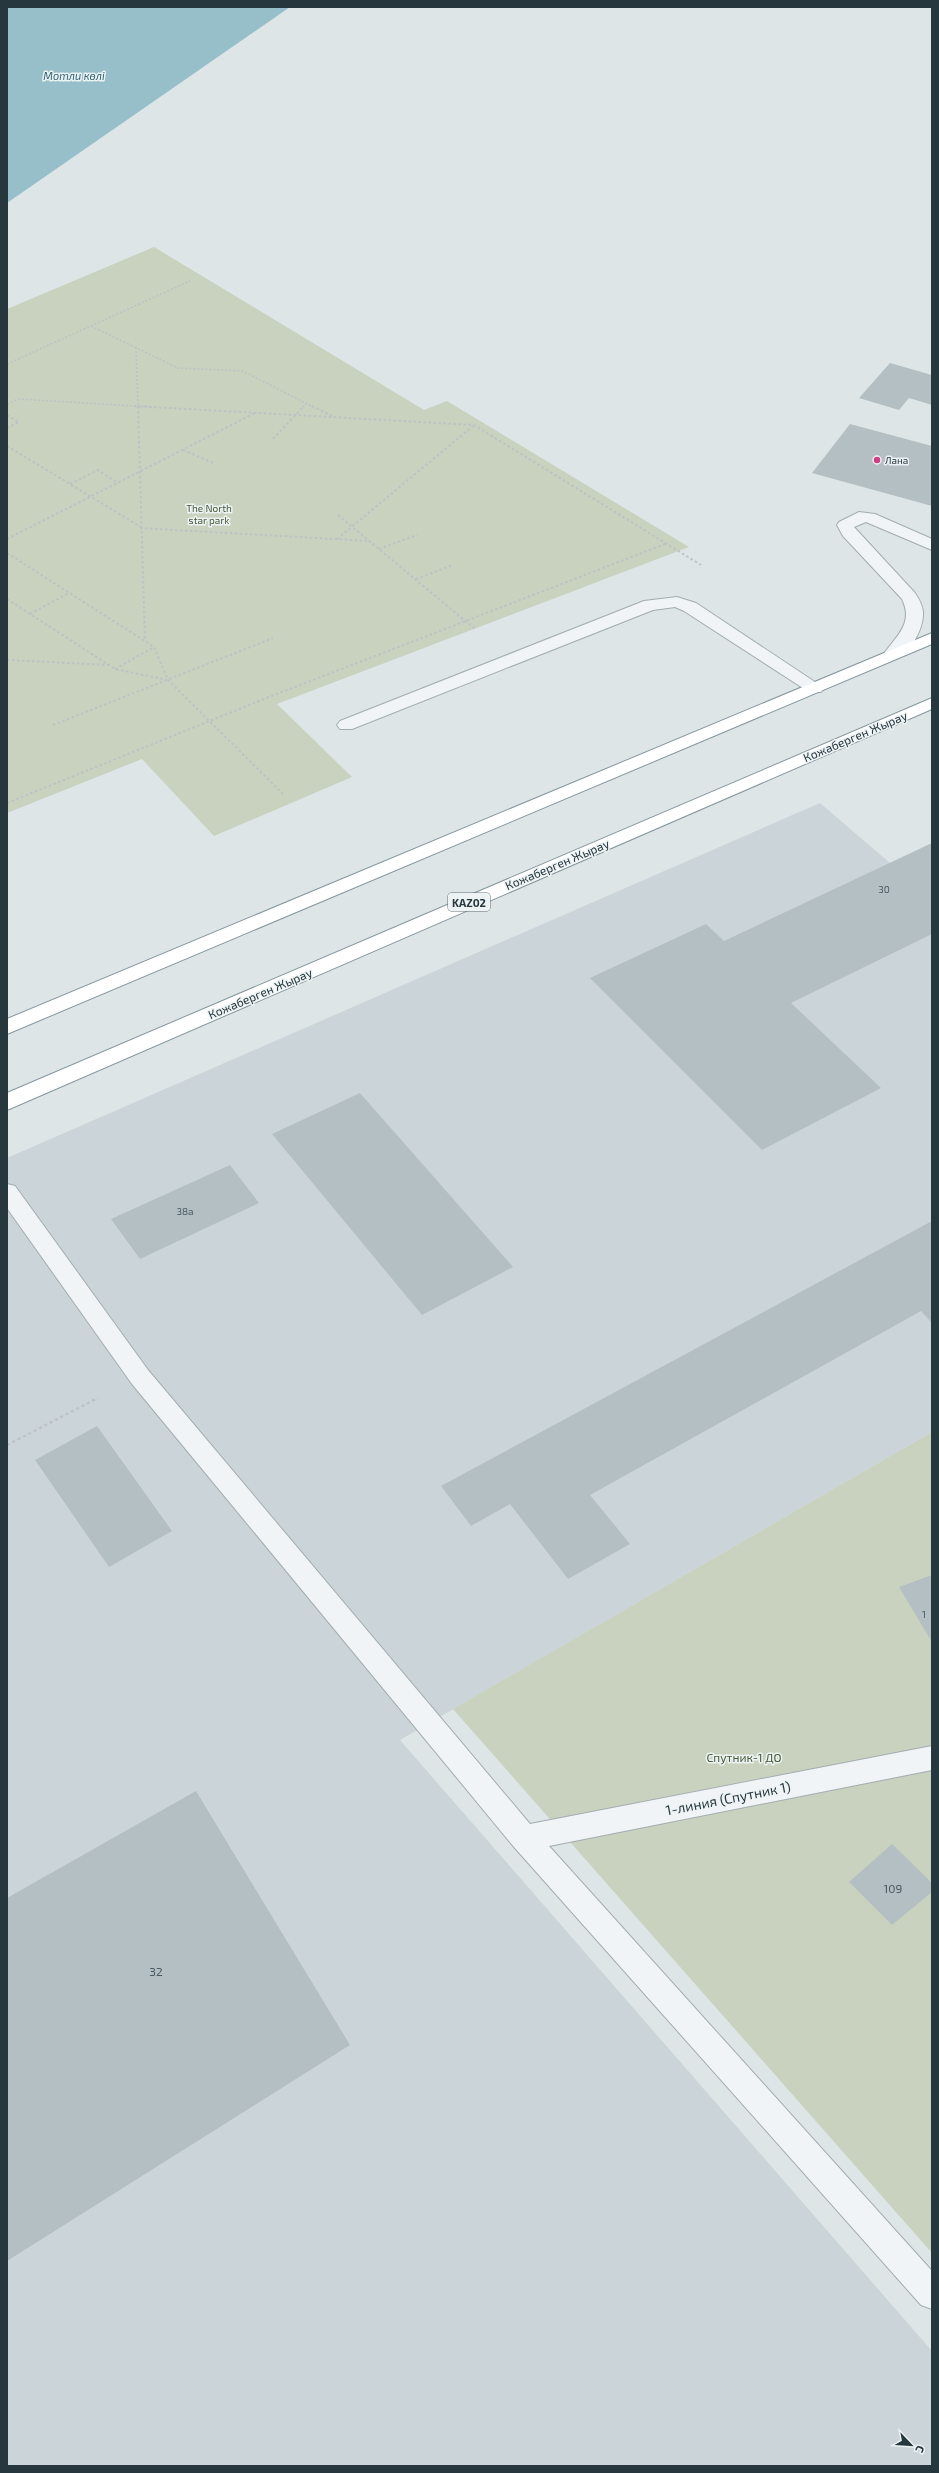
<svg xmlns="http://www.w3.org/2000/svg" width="939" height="2473" font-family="'Exo 2',sans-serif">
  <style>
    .built { fill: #cbd5d9 }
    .green { fill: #c9d2be }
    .water { fill: #97bfc9 }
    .building { fill: #b4bfc4 }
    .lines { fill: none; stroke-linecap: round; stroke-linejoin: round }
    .lane-casing { stroke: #a2adb1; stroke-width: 2 }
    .highway-casing { stroke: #84979e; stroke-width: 2 }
    .path-far2 { stroke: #bbc3c6; stroke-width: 1.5; stroke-dasharray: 2 2; stroke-linecap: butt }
    .path-far1 { stroke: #bbc3c6; stroke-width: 2; stroke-dasharray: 2.5 2.5; stroke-linecap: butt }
    .path { stroke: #bbc3c6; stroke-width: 2.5; stroke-dasharray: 3 3; stroke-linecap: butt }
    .lane { fill: #f0f4f6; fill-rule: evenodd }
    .highway { fill: #fff; fill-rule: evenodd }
    .poi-dot { fill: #d03f83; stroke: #edf3f5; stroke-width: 1.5 }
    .labels { text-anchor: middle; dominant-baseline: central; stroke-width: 3; stroke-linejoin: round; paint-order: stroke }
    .far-poi-label { font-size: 10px; fill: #26373e; stroke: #edf3f5; text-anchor: start }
    .far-park-label { font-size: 10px; fill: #475a34; stroke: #edf3f5 }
    .number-label { font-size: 10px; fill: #4a5960 }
    .far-water-label { font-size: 11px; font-style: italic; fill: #306373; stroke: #edf3f5 }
    .shield { fill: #edf3f5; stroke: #626f75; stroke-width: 1 }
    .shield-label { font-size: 11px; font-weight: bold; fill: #26373e }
    .street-label { font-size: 12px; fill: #26373e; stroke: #edf3f5 }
    .park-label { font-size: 12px; fill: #475a34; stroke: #edf3f5 }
    .near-number-label { font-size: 12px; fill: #4a5960 }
    .near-street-label { font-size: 14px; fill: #26373e; stroke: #edf3f5 }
  </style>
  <rect width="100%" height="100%" fill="#dde5e7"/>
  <path class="built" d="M820 803 932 899V1432L400 1740 932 2351V2466H7V1158Z"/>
  <path class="green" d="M154 247 424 410 447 401 689 547 277 704 352 777 214 836 142 759 7 813V309Z
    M932 1432V2253L453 1709Z"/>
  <path class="water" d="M7 7H290L7 203Z"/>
  <path class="building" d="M890 363 932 375V405L909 398 899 410 859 398Z
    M850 424 932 446V506L812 473Z
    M932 843V934L791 1003 881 1088 762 1150 590 978 706 924 724 941Z
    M360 1093 513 1267 422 1315 272 1134Z
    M230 1165 259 1203 140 1259 111 1219Z
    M932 1221V1323L921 1311 590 1495 630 1544 568 1579 510 1504 471 1526 441 1486Z
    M97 1426 172 1531 109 1567 35 1460Z
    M932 1575V1642L899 1587Z
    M196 1791 350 2045 7 2261V1898Z
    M892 1844 932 1883V1892L892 1925 849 1882Z"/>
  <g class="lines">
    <g class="lane-casing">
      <path id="lane" d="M859 512 875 514 932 539V550L866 522 854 527 915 593C919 599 923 606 923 613 924 631 905 663 886 659L883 655C896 636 914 624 902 599L843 536 837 525 839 522Z
        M677 597 696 603 824 688 821 692H809L684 611 675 607 653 610 352 729H340L337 725 340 721 644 601Z
        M7 1184 15 1186 148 1370 530 1824 932 1746V1770L549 1846 932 2271V2309L921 2305 514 1847 132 1384 7 1208Z"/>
    </g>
    <g class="highway-casing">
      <path id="highway" d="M932 633V644L7 1034V1019Z
        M932 698V709L7 1110V1093Z"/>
    </g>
    <path class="path-far2" d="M91 326 178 368 243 371 313 407
      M136 347 138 407
      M7 364 190 281
      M7 404 18 399 152 407
      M303 407 306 403"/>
    <path class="path-far1" d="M134 406 474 425 701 565
      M138 406 145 641
      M312 406 332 416
      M7 415 19 422 7 428
      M273 439 304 406
      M7 446 141 527
      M183 450 213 463
      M70 484 98 470 118 483
      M338 515 475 629
      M140 528 369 541
      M7 539 255 413
      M337 539 473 426
      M379 549 417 535
      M7 553 154 647 168 680 284 795
      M416 579 453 565
      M7 599 115 669 167 680
      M30 614 69 593
      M7 660 108 665
      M115 669 154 647
      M53 725 273 638
      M7 803 269 697 665 544"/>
    <path class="path" d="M7 1445 98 1398"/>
    <use href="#lane" class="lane"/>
    <use href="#highway" class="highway"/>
  </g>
  <circle class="poi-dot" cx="877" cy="460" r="4"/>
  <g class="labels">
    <g class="far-poi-label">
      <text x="885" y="460">Лана</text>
    </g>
    <g class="far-park-label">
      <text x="209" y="508">The North<tspan x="209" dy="12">star park</tspan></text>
    </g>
    <g class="number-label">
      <text x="884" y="889">30</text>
      <text x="185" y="1211">38а</text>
      <text x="924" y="1614">1</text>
    </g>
    <g class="far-water-label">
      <text x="74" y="75">Мотли көлі</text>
    </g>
    <rect class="shield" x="448" y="893" width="42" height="18" rx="3"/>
    <g class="shield-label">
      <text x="469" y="902">KAZ02</text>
    </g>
    <g class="street-label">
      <text transform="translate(855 736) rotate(-23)">Кожаберген Жырау</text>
      <text transform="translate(557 864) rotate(-23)">Кожаберген Жырау</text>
      <text transform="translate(260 993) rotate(-23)">Кожаберген Жырау</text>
    </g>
    <g class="park-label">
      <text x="744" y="1757">Спутник-1 ДО</text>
    </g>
    <g class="near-number-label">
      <text x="893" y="1888">109</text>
      <text x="156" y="1971">32</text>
    </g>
    <g class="near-street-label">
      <text transform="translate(728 1798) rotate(-11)">1-линия (Спутник 1)</text>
    </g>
  </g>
  <rect width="939" height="2473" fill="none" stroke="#26373e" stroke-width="16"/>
  <g transform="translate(911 2445) rotate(115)" stroke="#edf3f5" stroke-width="3" paint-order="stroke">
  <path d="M0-3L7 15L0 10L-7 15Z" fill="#26373e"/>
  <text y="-6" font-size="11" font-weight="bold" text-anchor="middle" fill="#26373e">С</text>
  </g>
</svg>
